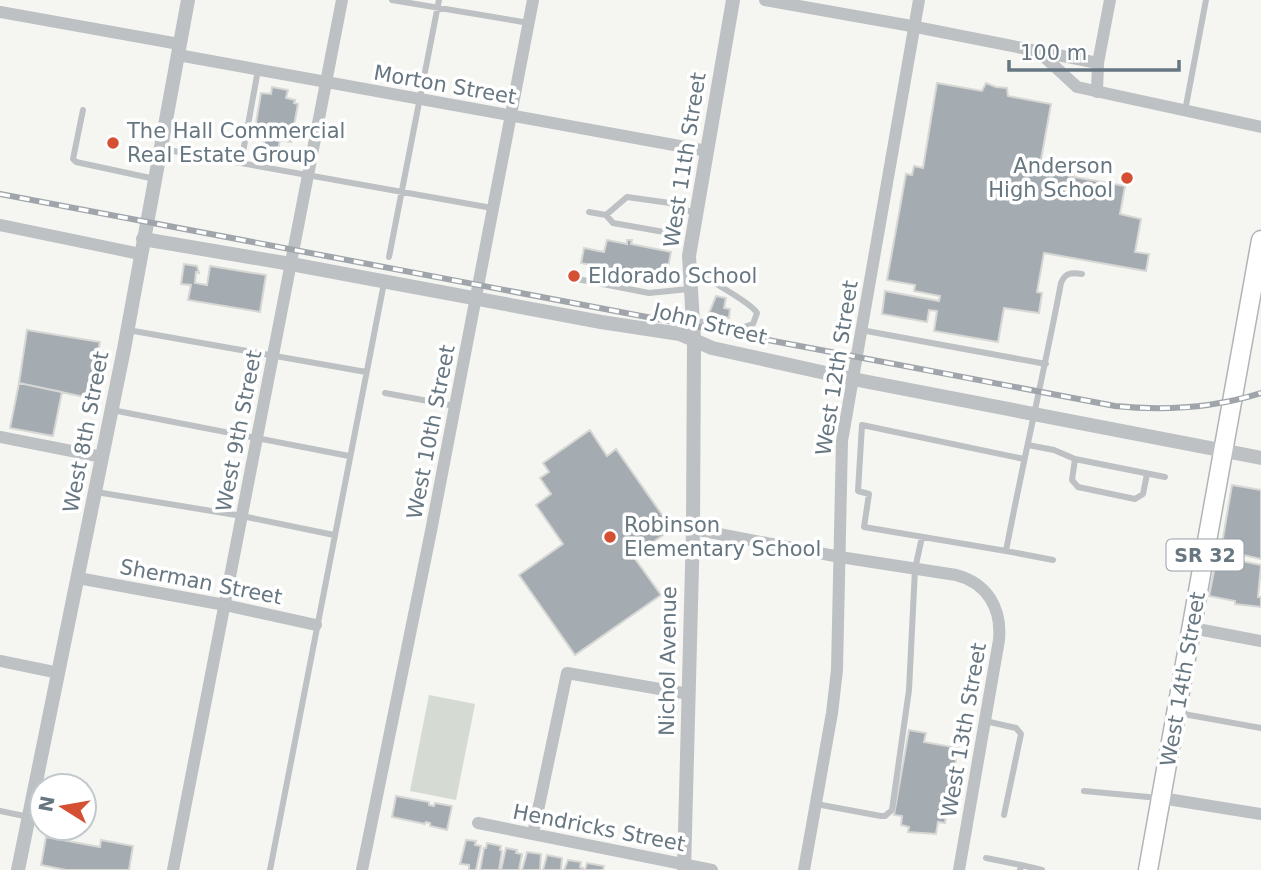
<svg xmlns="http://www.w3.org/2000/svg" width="1261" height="870" font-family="'DejaVu Sans',sans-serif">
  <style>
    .green { fill: #d5dad2 }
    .building { fill: #a5acb1; stroke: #d7d7d5; stroke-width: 2 }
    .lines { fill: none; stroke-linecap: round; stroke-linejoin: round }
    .primary-casing { stroke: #b0b5b8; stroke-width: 21 }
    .service { stroke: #bdc1c4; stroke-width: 6 }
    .minor { stroke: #bdc1c4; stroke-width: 12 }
    .tertiary { stroke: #bdc1c4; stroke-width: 14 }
    .primary { stroke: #fff; stroke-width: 18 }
    .rail-casing { stroke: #9fa5aa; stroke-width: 6 }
    .rail { stroke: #fff; stroke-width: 3.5; stroke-dasharray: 10; stroke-linecap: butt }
    .poi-dot { fill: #d54f33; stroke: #fff; stroke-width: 2.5 }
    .labels { text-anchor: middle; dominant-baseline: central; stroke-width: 7; stroke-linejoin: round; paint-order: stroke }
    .shield { fill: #fff; stroke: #95a0a7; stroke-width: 2 }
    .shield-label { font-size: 19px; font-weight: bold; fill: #677781 }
    .street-label { font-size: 21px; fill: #677781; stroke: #fff }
    .poi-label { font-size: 21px; fill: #677781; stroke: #fff; text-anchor: start }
  </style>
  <rect width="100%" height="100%" fill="#f5f5f2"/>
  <path class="green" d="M429 695 475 704 456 800 410 791Z"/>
  <path class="building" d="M937 83 982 91 986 83 996 87 1007 88 1008 96 1051 104 1039 171 1050 172 1054 165 1062 168H1074V177L1125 186 1120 214 1141 219 1135 252 1149 254 1146 271 1044 253 1037 292 1042 293 1039 313 1004 308 998 342 934 331 937 311 929 310 927 322 882 314 885 291 939 301 940 296 914 291 915 285 887 280 906 174 912 175 914 166 923 168Z
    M272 87 288 90 286 98 295 100 294 103 298 104 291 142 280 140 278 150 263 147 265 137 254 135 261 93 271 94Z
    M607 240 627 244V240H632L631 244 671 252 666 279 581 263 584 248 604 252Z
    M184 264 197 266 199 273 196 272 195 283 207 285 210 266 266 275 260 312 188 300 191 285 181 284Z
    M716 296 726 298 724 308 730 309 729 318 709 313Z
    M27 330 100 342 89 398 19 383Z
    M19 383 62 392 53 436 10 428Z
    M590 430 607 456 616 449 672 529 633 556 661 595 575 655 519 575 563 544 536 505 551 494 540 478 549 472 543 463Z
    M1232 485 1261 490V559L1221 550Z
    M1217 556 1261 565 1258 597H1261V607L1235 604V601L1209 596Z
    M909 730 926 733 924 742 958 748 954 771 959 772 957 781H960L958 795H955L952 809 947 808 945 823 938 822 936 834 908 832 909 827 901 825 902 816 894 815Z
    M396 796 429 802V805L434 806 435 803 452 806 447 830 430 826V823L426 822 425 824 392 817Z
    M46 837 100 847 101 840 133 846 129 870H66L41 865Z
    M466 840 476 841 475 845 481 846 476 870H469V865L460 864Z
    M487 843 501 846 500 850 502 851 499 870H480L484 848H486Z
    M506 848 517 850 516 853 522 854 519 870H501Z
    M527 852 541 854 540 870H522Z
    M547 855 562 858 561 870H543Z
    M568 860 581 862 580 867 583 868V870H564Z
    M587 863 604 866 603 870H585Z"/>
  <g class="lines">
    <g class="primary-casing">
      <path id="primary" d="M1148 870 1261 240"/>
    </g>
    <path class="service" d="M392 0 529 23
      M83 110 73 159 76 162 155 179
      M1185 111 1206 0
      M162 149 492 208
      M241 163 258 70
      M589 212 606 215 627 197 670 203 676 209 695 212
      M606 215 613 223 664 232 670 228 676 209
      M389 257 439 0
      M692 272C704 276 751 303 757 313L753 324 744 327 695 321
      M577 279 649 293 689 289
      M128 330 366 372
      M861 330 1046 364
      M385 393 455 406
      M112 410 349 456
      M1028 445 1054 450 1075 459 1165 477
      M1075 459 1072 480 1078 487 1135 499 1143 494 1147 474
      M96 492 242 516 334 535
      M1006 551 864 527 869 494 858 491 862 425 1024 459
      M1053 560 1006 551C1023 461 1044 373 1061 283 1065 273 1071 272 1082 274
      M1178 713 1261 728
      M985 721 1016 728 1021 734 1004 815
      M1084 791 1159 798
      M816 804 881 816H885L892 810 909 690 915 569 922 537
      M0 811 29 817
      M986 858 1021 865 1020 870
      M1021 865 1042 870
      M270 870 384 283"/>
    <path class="minor" d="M765 0 906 25 1098 63
      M0 12 179 44
      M1038 51 1077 87 1261 127
      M178 55 707 151
      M1097 92 1098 63 1110 0
      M0 225 140 254
      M0 437 102 457
      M693 529 840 557 956 575C987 583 1002 608 999 640L959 870
      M78 578 225 605 316 625
      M1192 628 1261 641
      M0 661 59 673
      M1161 798 1261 814
      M478 823 712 870
      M533 834 567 673 689 694
      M173 870 342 0
      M362 870 431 531 533 0
      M804 870 832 713 837 670 842 441 919 0"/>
    <path class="tertiary" d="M143 239 291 264 601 322 680 334 712 348 853 379 1261 458
      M18 870 124 349 188 0
      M684 870 693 529 694 340 689 256 733 0"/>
    <use href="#primary" class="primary"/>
    <g class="rail-casing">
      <path id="rail" d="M0 194 1115 406C1165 411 1213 408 1261 393"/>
    </g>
    <use href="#rail" class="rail"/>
  </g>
  <g class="poi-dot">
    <circle cx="113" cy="143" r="7"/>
    <circle cx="1127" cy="178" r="7"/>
    <circle cx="574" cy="276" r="7"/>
    <circle cx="610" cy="537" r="7"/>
  </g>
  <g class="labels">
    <rect class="shield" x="1166.5" y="539.5" width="77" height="31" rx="5"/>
    <g class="shield-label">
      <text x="1205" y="555">SR 32</text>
    </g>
    <g class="street-label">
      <text transform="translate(445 85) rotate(10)">Morton Street</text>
      <text transform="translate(685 160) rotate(-81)">West 11th Street</text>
      <text transform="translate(710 324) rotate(14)">John Street</text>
      <text transform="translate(837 368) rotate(-81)">West 12th Street</text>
      <text transform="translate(239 431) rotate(-79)">West 9th Street</text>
      <text transform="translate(86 432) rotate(-79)">West 8th Street</text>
      <text transform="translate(431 432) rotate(-79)">West 10th Street</text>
      <text transform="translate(201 582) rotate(11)">Sherman Street</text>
      <text transform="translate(668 661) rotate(-89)">Nichol Avenue</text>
      <text transform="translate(1183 679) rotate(-80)">West 14th Street</text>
      <text transform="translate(964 730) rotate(-80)">West 13th Street</text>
      <text transform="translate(599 828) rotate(11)">Hendricks Street</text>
    </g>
    <g class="poi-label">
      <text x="127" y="131">The Hall Commercial<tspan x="127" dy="24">Real Estate Group</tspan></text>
      <text x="1113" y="166" text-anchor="end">Anderson<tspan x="1113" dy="24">High School</tspan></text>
      <text x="588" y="276">Eldorado School</text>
      <text x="624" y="525">Robinson<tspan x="624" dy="24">Elementary School</tspan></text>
    </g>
  </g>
  <g transform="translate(63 807) rotate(281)"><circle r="33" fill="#ffffff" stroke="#c2c9cd" stroke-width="2"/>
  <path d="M0-5L12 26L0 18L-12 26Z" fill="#d54f33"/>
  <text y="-10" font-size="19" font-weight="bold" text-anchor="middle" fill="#677781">N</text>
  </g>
  <path d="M1009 60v10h170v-10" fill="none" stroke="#677781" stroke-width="3.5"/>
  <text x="1020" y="60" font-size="21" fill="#677781" stroke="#ffffff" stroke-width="5" paint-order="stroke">100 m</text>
</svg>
